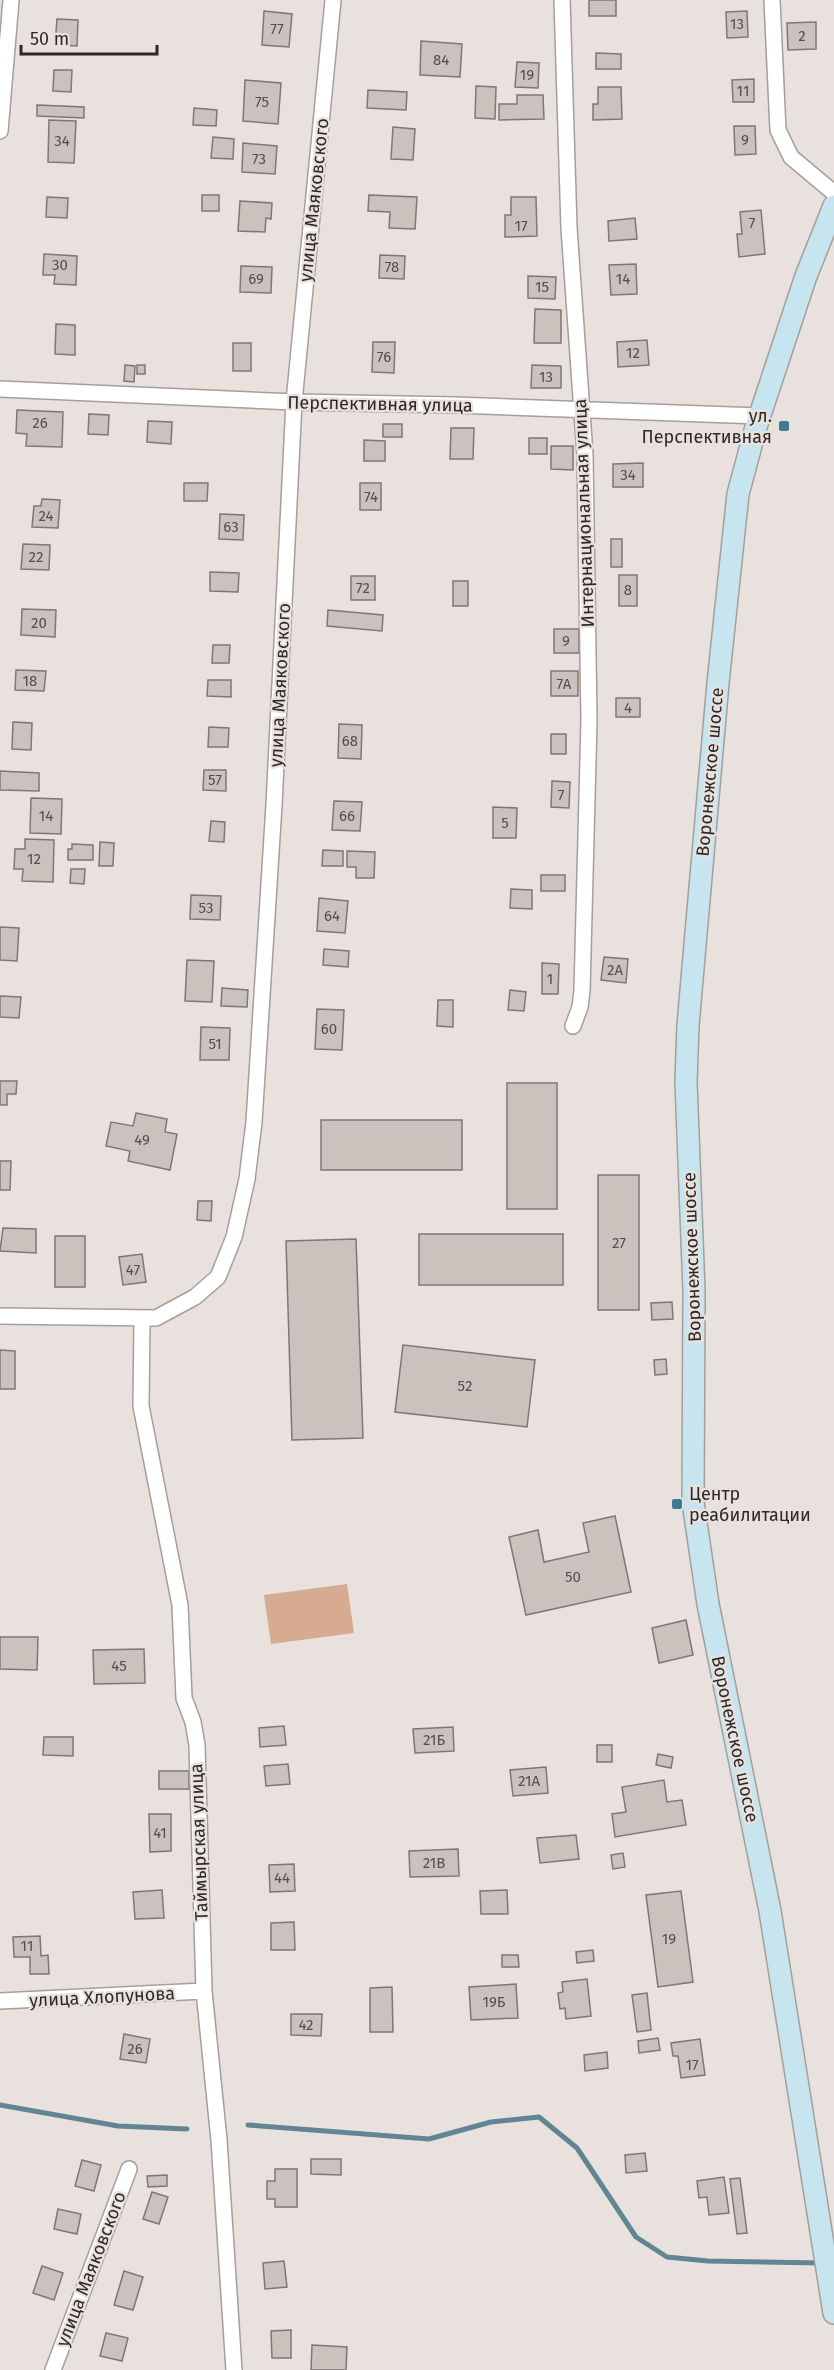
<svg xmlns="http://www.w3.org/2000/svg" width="834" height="2370" font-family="'Fira Sans',sans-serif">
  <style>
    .green { fill: #d7aa92 }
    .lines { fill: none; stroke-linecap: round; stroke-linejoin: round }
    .stream { stroke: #608593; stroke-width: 5 }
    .building { fill: #c9c2bd; stroke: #7e7773; stroke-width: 1.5 }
    .street-casing { stroke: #a69e9a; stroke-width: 18 }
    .secondary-casing { stroke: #a69e9a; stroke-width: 24 }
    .street { stroke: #fff; stroke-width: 15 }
    .secondary { stroke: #c7e5ef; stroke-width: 21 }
    .poi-dot { fill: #3f7c92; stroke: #e9e1dd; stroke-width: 2 }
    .labels { text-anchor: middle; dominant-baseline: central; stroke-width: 4.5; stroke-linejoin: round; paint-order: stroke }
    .number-label { font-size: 15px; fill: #534f4c }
    .street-label { font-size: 18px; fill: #2c2927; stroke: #e9e1dd }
    .poi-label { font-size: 18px; fill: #2c2927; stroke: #e9e1dd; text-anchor: end }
  </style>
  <rect width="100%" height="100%" fill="#e9e1dd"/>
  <path class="green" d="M347 1584 354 1633 271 1644 264 1595Z"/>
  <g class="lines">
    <path class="stream" d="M0 2105 118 2126 187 2129
      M248 2125 429 2139 491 2122 539 2117 577 2148 636 2237 667 2257 708 2261 821 2263"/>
  </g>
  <path class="building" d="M589 0H616V16H589Z
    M264 11 292 14 289 47 262 45Z
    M747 11 748 37 727 38 726 12Z
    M57 19 78 20 77 46 55 45Z
    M816 22V49L788 50 787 23Z
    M421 41 462 44 460 77 420 75Z
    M596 53 621 54V69H596Z
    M517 62 539 63 538 88 515 87Z
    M54 70H72L71 92 53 91Z
    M754 79V102H733L732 80Z
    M245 80 281 83 278 124 243 121Z
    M476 86 496 87 495 119 475 118Z
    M598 87H621L622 119 593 120V104H598Z
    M368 90 407 92 406 110 367 108Z
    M517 95H543L544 119 499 120V104H517Z
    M37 105 84 107V118L37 116Z
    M194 108 217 110 216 126 193 125Z
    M49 120 76 121 74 163 48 162Z
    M734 126H755L756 154 735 155Z
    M393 127 415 129 413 160 391 159Z
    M213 137 234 139 233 159 211 158Z
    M243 143 277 146 275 174 242 172Z
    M202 195H219V211H202Z
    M369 195 417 197 415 229 389 228 390 212 368 211Z
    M47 197 68 198 67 218 46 217Z
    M511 197H536L537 236 505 237V215H511Z
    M240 201 272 203 271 219 266 218 265 232 238 231Z
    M761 210 765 254 739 257 737 234H742L740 212Z
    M635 218 637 239 609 241 608 221Z
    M44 254 77 256 76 285 54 284 55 275H43Z
    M380 255 405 256 404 279 379 278Z
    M636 264 637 294 611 295 609 265Z
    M241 266 272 267 271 293 240 292Z
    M528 276 556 277 555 299 528 298Z
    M535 309 561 310V343H534Z
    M56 324 75 325V355L55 354Z
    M647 340 649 365 618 367 617 342Z
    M373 342H395L394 373 372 372Z
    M233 343H251V371H233Z
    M125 365 135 366 134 382 124 381Z
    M137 365H145V374H137Z
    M532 365 561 366V388H531Z
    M17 410 63 412 62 447 26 446 27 434 16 433Z
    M89 414 109 415 108 435 88 434Z
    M148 421 172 422 171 444 147 442Z
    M383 424H402V437H383Z
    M451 428H474L473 459H450Z
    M529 438H547V454H529Z
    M364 440 385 441V461H364Z
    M551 446H573V470L551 469Z
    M643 463V487H613V464Z
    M184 483H208L207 501H184Z
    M360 483H381V510H360Z
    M42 499 60 500 58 528 32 527 34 506H41Z
    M220 514 244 515 243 540 219 539Z
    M611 539H622V567H611Z
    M23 544 50 545 49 570 21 569Z
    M210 572 239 573 238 592 210 591Z
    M619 575H637V606H619Z
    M351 576H375V600H351Z
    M453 581H468V606H453Z
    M22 609 56 610 55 637 21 635Z
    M328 610 383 615 382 631 327 626Z
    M554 629H579V653H554Z
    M213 645H230L229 663H212Z
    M16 670 46 671 44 691 15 690Z
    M551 671H578V696H551Z
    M208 680H231V697L207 696Z
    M616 698H640V717H616Z
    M13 722 32 723 31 750 12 749Z
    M339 724 362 725 361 759 338 758Z
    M209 727 229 728 228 747H208Z
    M551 734H566V754H551Z
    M204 770H226V791L203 790Z
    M0 771 39 773V791L0 790Z
    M552 781 570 782 569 808 551 807Z
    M31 798 62 799 61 834 30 833Z
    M334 801 362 802 360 831 332 830Z
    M493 807 517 808 516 838H493Z
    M211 821 225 822 224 842 209 841Z
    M25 839 54 840 53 882 22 881 23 869H14L15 849H25Z
    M100 842 114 843 113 866H99Z
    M72 844 93 845V860H68V849H72Z
    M323 850 343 851V866H322Z
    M347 851 375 852 374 878H356V867H347Z
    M71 869H85L84 884 70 883Z
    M541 875H565V891H541Z
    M511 889 532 890V909L510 908Z
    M191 895 221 896 220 920 190 919Z
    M319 898 348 901 345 933 317 931Z
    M0 927 19 928 17 961 0 960Z
    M324 949 349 951 348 967 323 965Z
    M604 957 628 959 626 983 601 980Z
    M187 960 214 961 212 1002 185 1001Z
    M542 963 559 964 558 994H542Z
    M222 988 248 990 247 1007 221 1006Z
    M510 990 526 992 524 1011 508 1010Z
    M0 996 21 997 19 1018 0 1017Z
    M438 1000H453V1027L437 1026Z
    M317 1009 344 1010 342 1050 315 1049Z
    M201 1027 230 1028 229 1060H200Z
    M0 1081H17L16 1094H7V1105H0Z
    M507 1083H557V1209H507Z
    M136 1113 167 1119 165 1132 177 1134 170 1170 128 1161 130 1151 106 1146 111 1122 133 1126Z
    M321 1120H462V1170H321Z
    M0 1161H11L10 1190H0Z
    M598 1175H639V1310H598Z
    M198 1201H212L211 1221 197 1220Z
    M3 1228 36 1229V1253L0 1251Z
    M419 1234H563V1285H419Z
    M55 1236H85V1287H55Z
    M356 1239 363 1438 292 1440 286 1241Z
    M142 1254 146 1282 123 1285 119 1257Z
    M672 1302 673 1319 652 1320 651 1303Z
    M403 1345 535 1360 527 1427 395 1412Z
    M0 1350 15 1351V1389H0Z
    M666 1359 667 1374 655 1375 654 1360Z
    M615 1516 631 1592 526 1615 509 1537 538 1530 544 1562 589 1552 583 1523Z
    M686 1620 693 1655 659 1663 652 1628Z
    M0 1637H38L37 1670 0 1669Z
    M144 1649 145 1683 94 1684 93 1650Z
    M284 1726 286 1745 260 1747 259 1728Z
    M453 1727 454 1751 415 1753 413 1729Z
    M44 1737H73V1756L43 1755Z
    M597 1745H612V1762H597Z
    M658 1754 673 1757 671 1768 656 1765Z
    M288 1764 290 1784 266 1786 264 1766Z
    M546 1767 548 1793 513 1796 510 1770Z
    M159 1771H189V1789H159Z
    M664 1780 667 1802 682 1800 686 1825 615 1837 612 1814 626 1812 622 1787Z
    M149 1814H171V1851L150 1852Z
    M576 1835 579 1859 540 1863 537 1838Z
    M458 1849 459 1876 410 1877 409 1851Z
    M623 1853 625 1867 613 1869 611 1855Z
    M294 1864 295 1891 270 1892 269 1865Z
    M162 1890 164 1918 135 1919 133 1892Z
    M507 1890 508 1914H481L480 1891Z
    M681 1891 693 1982 658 1987 646 1895Z
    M294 1922 295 1950H271V1923Z
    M40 1936 41 1956 48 1955 49 1974H30V1957H14L13 1937Z
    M593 1950 594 1961 577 1963 576 1952Z
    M502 1955H518L519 1967H502Z
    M587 1979 591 2016 566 2019 565 2008 560 2009 558 1993 563 1992 562 1982Z
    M516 1984 518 2018 471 2020 469 1987Z
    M392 1987 393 2032H370V1988Z
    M647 1993 651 2030 637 2032 632 1995Z
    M291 2014H322L321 2036 291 2035Z
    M124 2034 150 2039 146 2063 120 2059Z
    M658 2038 660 2050 639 2053 638 2041Z
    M700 2039 705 2075 681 2078 678 2056H673L671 2043Z
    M607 2052 608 2068 585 2071 584 2055Z
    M645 2153 647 2171 626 2173 625 2155Z
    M311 2159H341V2175L311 2174Z
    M82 2160 101 2165 94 2191 75 2186Z
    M275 2169H297V2207H275V2199H267V2181H275Z
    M167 2175V2186L148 2187 147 2176Z
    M724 2177 729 2213 709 2215 707 2197 699 2198 697 2181Z
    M740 2178 747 2233 737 2234 730 2179Z
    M152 2192 168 2197 159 2224 143 2219Z
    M58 2209 81 2214 77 2234 54 2229Z
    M284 2261 287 2287 265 2289 263 2263Z
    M42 2266 63 2273 54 2300 33 2293Z
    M124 2271 143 2277 133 2310 114 2305Z
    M291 2330V2358H272L271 2331Z
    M106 2333 128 2338 122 2361 100 2356Z
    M312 2345 347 2347 346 2370H311Z"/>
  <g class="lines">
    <g class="street-casing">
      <path id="street" d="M562 0 569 228 585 455 589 720 582 991 580 1007 573 1026
        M772 0 778 130 791 157 834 193
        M0 131 11 0
        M0 389 294 402 455 405 760 416
        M0 1316 156 1318 195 1297 218 1277 234 1237 247 1179 254 1122 274 805 294 402 333 0
        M142 1319 141 1406 180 1605 184 1698 193 1722 197 1745 204 1991 219 2140 234 2370
        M0 2001 204 1991
        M53 2370 129 2169"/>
    </g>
    <g class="secondary-casing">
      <path id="secondary" d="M834 206 806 276 756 427 738 494 718 683 688 1025 686 1082 694 1291 693 1502 708 1604 770 1911 834 2313"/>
    </g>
    <use href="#street" class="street"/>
    <use href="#secondary" class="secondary"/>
  </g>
  <g class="poi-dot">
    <rect x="778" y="420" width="12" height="12" rx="3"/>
    <rect x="671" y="1498" width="12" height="12" rx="3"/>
  </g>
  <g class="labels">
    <g class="number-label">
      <text x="737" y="24">13</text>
      <text x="277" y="29">77</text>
      <text x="802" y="36">2</text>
      <text x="441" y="60">84</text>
      <text x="527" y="75">19</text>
      <text x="743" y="91">11</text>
      <text x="262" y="102">75</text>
      <text x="745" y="140">9</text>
      <text x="62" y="141">34</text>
      <text x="259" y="159">73</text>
      <text x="752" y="223">7</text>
      <text x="521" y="226">17</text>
      <text x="60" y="265">30</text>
      <text x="392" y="267">78</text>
      <text x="256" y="279">69</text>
      <text x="623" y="279">14</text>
      <text x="542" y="287">15</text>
      <text x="633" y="353">12</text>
      <text x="384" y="357">76</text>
      <text x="546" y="377">13</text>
      <text x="40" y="423">26</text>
      <text x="628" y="475">34</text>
      <text x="371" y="497">74</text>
      <text x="46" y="516">24</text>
      <text x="231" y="527">63</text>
      <text x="36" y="557">22</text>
      <text x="363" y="588">72</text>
      <text x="628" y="590">8</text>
      <text x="39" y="623">20</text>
      <text x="566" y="641">9</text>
      <text x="30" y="681">18</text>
      <text x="564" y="684">7А</text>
      <text x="628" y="708">4</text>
      <text x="350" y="741">68</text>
      <text x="215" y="780">57</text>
      <text x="561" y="795">7</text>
      <text x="46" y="816">14</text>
      <text x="347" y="816">66</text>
      <text x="505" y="823">5</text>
      <text x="34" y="859">12</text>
      <text x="206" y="908">53</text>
      <text x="332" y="916">64</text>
      <text x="615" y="970">2А</text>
      <text x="550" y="979">1</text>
      <text x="329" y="1029">60</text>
      <text x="215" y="1044">51</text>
      <text x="142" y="1140">49</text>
      <text x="619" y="1243">27</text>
      <text x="133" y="1270">47</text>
      <text x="465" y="1386">52</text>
      <text x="573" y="1577">50</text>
      <text x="119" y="1666">45</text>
      <text x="434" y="1740">21Б</text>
      <text x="529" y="1781">21А</text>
      <text x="160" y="1833">41</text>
      <text x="434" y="1863">21В</text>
      <text x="282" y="1878">44</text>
      <text x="669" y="1939">19</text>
      <text x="27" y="1946">11</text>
      <text x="494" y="2002">19Б</text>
      <text x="306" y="2025">42</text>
      <text x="135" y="2049">26</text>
      <text x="692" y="2065">17</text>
    </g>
    <g class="street-label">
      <text transform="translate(314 200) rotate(-84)">улица Маяковского</text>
      <text transform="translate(380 404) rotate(1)">Перспективная улица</text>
      <text transform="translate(584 513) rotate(-92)">Интернациональная улица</text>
      <text transform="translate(280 685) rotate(-87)">улица Маяковского</text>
      <text transform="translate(710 772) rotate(-85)">Воронежское шоссе</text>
      <text transform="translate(692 1257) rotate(-92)">Воронежское шоссе</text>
      <text transform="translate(735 1739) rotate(78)">Воронежское шоссе</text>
      <text transform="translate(199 1842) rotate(-92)">Таймырская улица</text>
      <text transform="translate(102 1997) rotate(-3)">улица Хлопунова</text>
      <text transform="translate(91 2269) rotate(-69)">улица Маяковского</text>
    </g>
    <g class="poi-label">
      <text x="772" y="416">ул.<tspan x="772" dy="21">Перспективная</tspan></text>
      <text x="689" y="1494" text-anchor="start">Центр<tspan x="689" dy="21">реабилитации</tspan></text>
    </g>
  </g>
  <path d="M21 45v9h136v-9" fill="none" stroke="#2c2927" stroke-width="3"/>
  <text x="30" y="45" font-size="18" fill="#2c2927" stroke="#e9e1dd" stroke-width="4.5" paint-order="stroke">50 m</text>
</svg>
